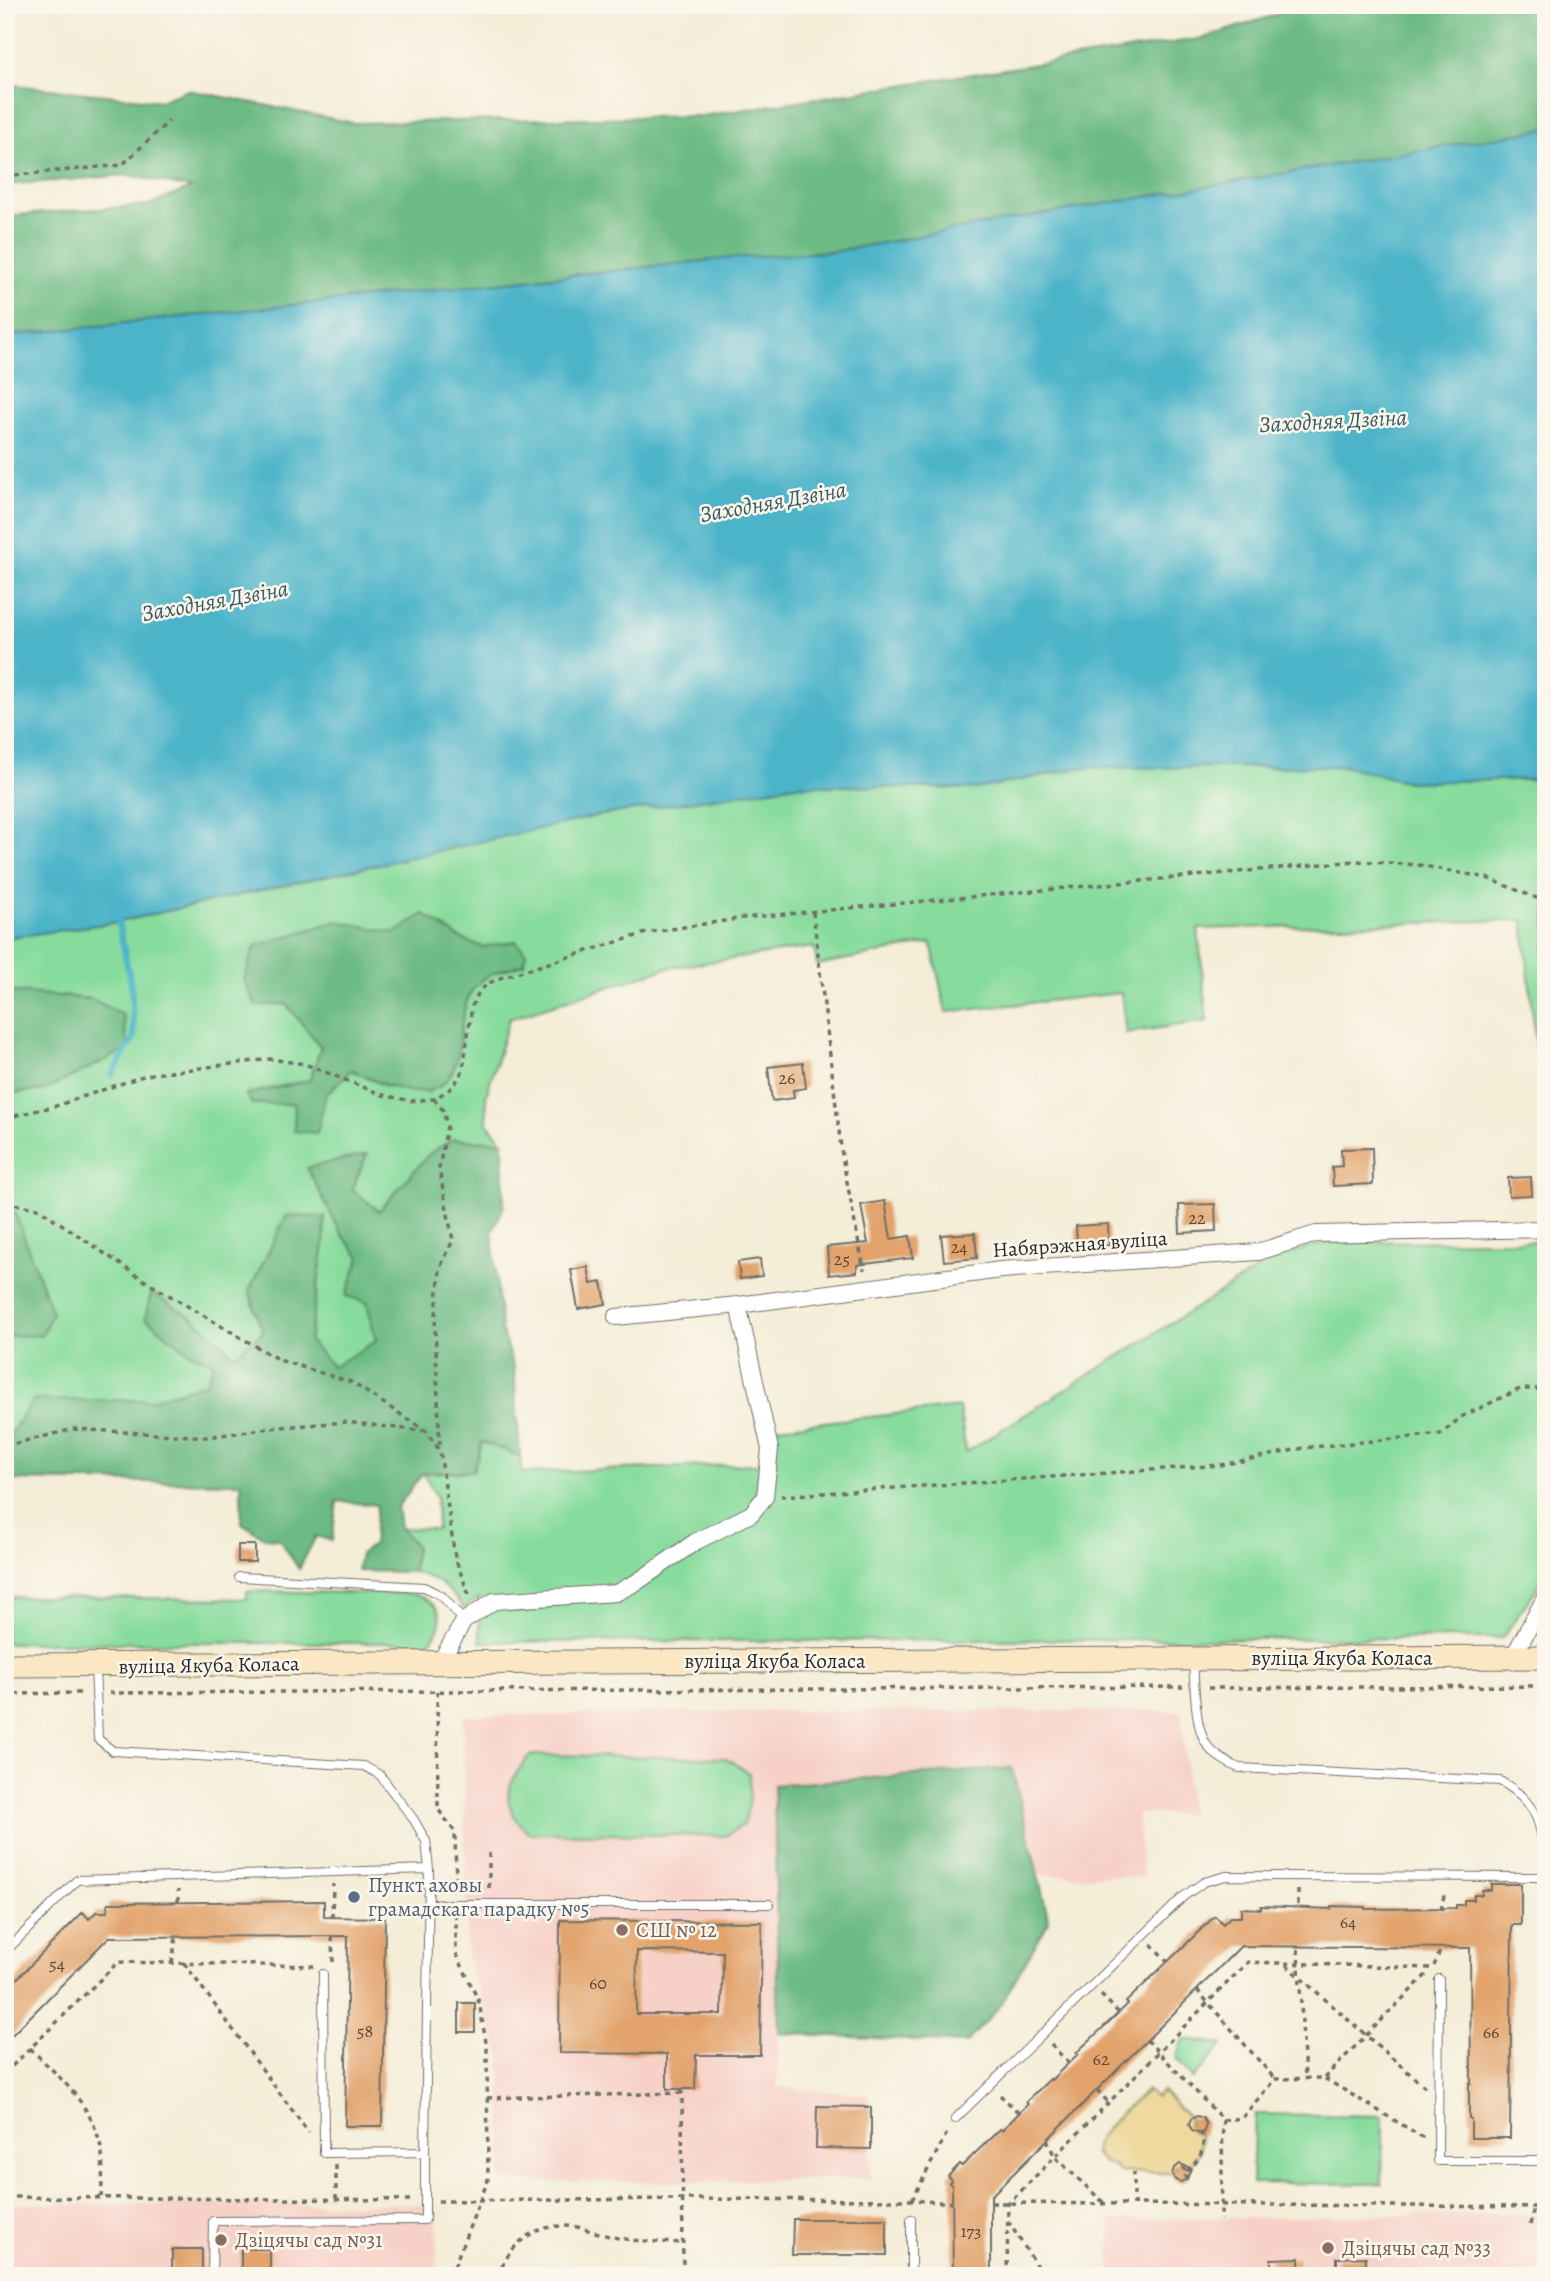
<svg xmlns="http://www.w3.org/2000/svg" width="1551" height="2281" font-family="Alegreya,serif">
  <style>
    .built { fill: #f7d1c8 }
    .green { fill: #87db9d; stroke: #598364; stroke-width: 2; fill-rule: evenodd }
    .forest { fill: #6dbb84; stroke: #4c7358; stroke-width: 2 }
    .sand { fill: #eeda9e; stroke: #8c8264; stroke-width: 2 }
    .water { fill: #4bb4c9; stroke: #3b707a; stroke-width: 2 }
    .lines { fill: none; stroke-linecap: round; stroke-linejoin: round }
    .stream { stroke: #4bb4c9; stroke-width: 6 }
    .building { fill: #e2a36c; fill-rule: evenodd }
    .lane-casing { stroke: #716f68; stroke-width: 10 }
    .street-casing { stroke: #716f68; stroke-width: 18 }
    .secondary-casing { stroke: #716f68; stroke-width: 25 }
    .path { stroke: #716f68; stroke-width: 3.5; stroke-dasharray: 5 5; stroke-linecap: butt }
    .lane { stroke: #fff; stroke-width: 8 }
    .street { stroke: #fff; stroke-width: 16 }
    .secondary { stroke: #fbe7c3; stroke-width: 23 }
    .service-dot { fill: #5c6f8a; stroke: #fbf7ec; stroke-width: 2.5 }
    .education-dot { fill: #8d6e63; stroke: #fbf7ec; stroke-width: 2.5 }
    .labels { text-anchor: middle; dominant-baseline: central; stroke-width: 5; stroke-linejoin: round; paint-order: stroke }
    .number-label { font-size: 18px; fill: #59493b }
    .street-label { font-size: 21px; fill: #2b2b2b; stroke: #fbf7ec }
    .service-label { font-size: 21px; fill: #4e5e75; stroke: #fbf7ec; text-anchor: start }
    .education-label { font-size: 21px; fill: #785e54; stroke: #fbf7ec; text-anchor: start }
    .water-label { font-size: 23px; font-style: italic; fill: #365b62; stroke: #fbf7ec }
  </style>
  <rect width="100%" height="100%" fill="#fbf7ec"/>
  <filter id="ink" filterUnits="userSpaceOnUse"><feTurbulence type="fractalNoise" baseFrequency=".0143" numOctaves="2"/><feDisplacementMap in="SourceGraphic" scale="14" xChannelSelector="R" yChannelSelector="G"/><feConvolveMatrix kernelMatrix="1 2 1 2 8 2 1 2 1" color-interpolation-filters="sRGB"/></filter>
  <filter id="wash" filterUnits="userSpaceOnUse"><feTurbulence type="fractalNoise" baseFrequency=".00686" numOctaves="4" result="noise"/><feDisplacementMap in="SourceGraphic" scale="28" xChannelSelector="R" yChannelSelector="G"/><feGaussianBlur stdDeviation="1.57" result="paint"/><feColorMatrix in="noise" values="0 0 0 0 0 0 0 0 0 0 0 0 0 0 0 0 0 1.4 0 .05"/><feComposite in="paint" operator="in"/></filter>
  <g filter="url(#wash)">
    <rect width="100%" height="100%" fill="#f4edd8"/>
    <path class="built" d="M771 1711H1181L1190 1814H1137L1143 1877 1038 1875 1012 1768 774 1785 779 2033 777 2087 869 2095 870 2178 683 2182 502 2181 501 2056 467 1957 463 1716Z
      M5 2204H437V2276H5Z
      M1546 2213V2276H1111L1110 2220Z"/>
    <path class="green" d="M1344 766 1409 782 1546 779V1054L1537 1055 1523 920 1198 929 1207 1021 1126 1033 1121 993 946 1012 931 943 817 965 814 947 667 968 509 1019 486 1096 487 1123 503 1142 453 1139 429 1154 379 1211 352 1189 367 1155 308 1168 341 1233 360 1257 346 1296 367 1302 376 1341 333 1367 309 1341 324 1245 325 1217 249 1291 263 1332 235 1355 192 1317 151 1294 189 1352 214 1364 206 1383 151 1400H33L9 1436 5 1434V1336L42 1335 15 1212H5V1094L45 1090 92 999 5 991V938L118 922 601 815 797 785 976 789 1080 768ZM424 915 460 938 483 947 516 941 523 964 490 974 474 987 465 1005 455 1065 429 1092 385 1086 352 1070 326 1094 296 1104H252L246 1094 310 1080 321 1047 286 1004 337 921 395 933Z
      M1546 1241V1575L1502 1638 480 1642 479 1598 464 1608C449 1588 436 1577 412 1572L416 1546 400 1528 437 1529 436 1496 423 1473 473 1471 482 1442 520 1456 522 1473 761 1464V1429L959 1407 966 1452 1278 1256 1329 1242Z
      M247 1591 413 1594C441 1602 449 1620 429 1643H5V1597L247 1599Z
      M530 1755 726 1758 749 1773 750 1800 744 1824 725 1836 529 1833C498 1804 505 1785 530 1755Z
      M1183 2039 1223 2044 1193 2079 1176 2058Z
      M1255 2114 1383 2116 1382 2184 1252 2183Z"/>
    <path class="forest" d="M1306 5H1546V129L991 223 839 251 732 258 5 336V216L149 205 191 188 128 175 5 185V84L160 101 188 90 354 123 702 116 1204 38Z
      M424 914 460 938 483 947 516 941 526 953 524 964C506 969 487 972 475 987 465 998 464 1013 461 1027 460 1039 459 1054 455 1065 438 1114 383 1084 352 1070L326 1094 317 1133 294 1131 295 1104H252L246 1095 310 1080 321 1047 286 1004 256 1006 244 980 255 946 337 921 395 933Z
      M5 991 92 999 123 1015 128 1049 45 1090 5 1094Z
      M453 1139 503 1142 504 1206 492 1232 501 1329 514 1369 520 1456 482 1442 473 1471 423 1473 397 1507 400 1528 416 1546 412 1572 357 1571 360 1554 373 1545 377 1505 337 1501 332 1541 316 1536 299 1569 279 1539 265 1538 242 1523 241 1483 5 1480V1434L10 1435 33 1400H151L206 1383 214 1363 189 1352 145 1318 151 1293 192 1317 235 1355 263 1332 249 1291 286 1216 325 1217 324 1245 309 1341 333 1367 376 1341 367 1302 346 1296 360 1257 341 1233 307 1168 367 1154 352 1189 379 1211 429 1154Z
      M5 1212H15L52 1313 42 1335 5 1336Z
      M1012 1768 1049 1921 999 2007 966 2043 779 2033 774 1785Z"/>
    <path class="sand" d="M1147 2090 1156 2097 1162 2091 1190 2119 1188 2125 1191 2131 1199 2134C1203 2148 1198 2158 1187 2167L1180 2164 1174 2167 1172 2173 1120 2172C1115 2164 1104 2165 1097 2157 1083 2141 1136 2101 1147 2090Z"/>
    <path class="water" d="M1546 129V779L1409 782 1344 766 1080 768 976 789 797 785 601 815 118 922 5 938V336L732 258 839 251 991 223Z"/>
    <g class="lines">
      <path class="stream" d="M112 1075 134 1037 131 984 117 916"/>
    </g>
    <g id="blocks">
      <path class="building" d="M803 1063 806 1088 793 1090 794 1098 772 1101 768 1067Z
        M1372 1148 1373 1184 1333 1186 1332 1167 1342 1166 1341 1149Z
        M1531 1177 1532 1195 1509 1196 1508 1178Z
        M885 1201 891 1239 910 1236 913 1258 857 1265V1272L829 1275 827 1247 868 1243 861 1205Z
        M1215 1204 1216 1231 1180 1233 1179 1205Z
        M1108 1224 1109 1245 1077 1246 1076 1226Z
        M975 1233 977 1258 944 1261 941 1235Z
        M760 1259 762 1276 740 1279 738 1262Z
        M588 1267 591 1284 602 1282 606 1304 578 1309 571 1270Z
        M238 1545H255V1562H238Z
        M1491 1884H1521V1925H1512L1510 2138H1471V2119L1469 2118V2083H1471L1470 1948 1241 1946 991 2196V2276H953L952 2186 949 2183 952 2180 948 2176 960 2164 962 2166 1000 2129 1002 2130 1028 2104 1026 2102 1050 2079 1051 2080 1078 2054 1076 2053 1128 2004 1126 2002 1215 1916 1223 1924 1230 1917H1241V1908L1261 1909V1906L1331 1909V1906L1365 1907V1909L1456 1908V1905H1464V1900H1473L1474 1895H1482V1890H1491Z
        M324 1901V1917L385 1918 382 2126H345L348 1936 109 1937 5 2042V1991L83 1912 89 1919 96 1912H108V1903Z
        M560 1920 762 1922 760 2055H696L695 2089H667V2054L559 2053ZM637 1951 723 1952 722 2014H636Z
        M459 2003H475V2032H459Z
        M817 2106 871 2107V2149L816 2148Z
        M1197 2116 1203 2118 1206 2124 1203 2135 1192 2131 1189 2125 1191 2119Z
        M1180 2164 1191 2168 1187 2179 1181 2182 1175 2180 1172 2174 1174 2168Z
        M793 2219H887V2255H792Z
        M172 2249H202V2276H172Z
        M241 2249H270V2276H241Z
        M1366 2257V2276H1337V2258Z
        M1299 2258V2276H1271V2259Z"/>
    </g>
  </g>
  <g filter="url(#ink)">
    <use href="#blocks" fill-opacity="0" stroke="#716f68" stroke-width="2"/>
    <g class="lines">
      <g class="lane-casing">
        <path id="lane" d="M1542 912 1546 979
          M239 1577 424 1587 442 1596 464 1621
          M1193 1662C1195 1684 1194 1727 1207 1745 1214 1756 1228 1763 1239 1768L1500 1781C1541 1803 1541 1829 1546 1870
          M95 1666 98 1739 113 1751 364 1766 380 1775 414 1820 426 1841 429 1869 425 2152 324 2153 323 1974
          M429 1904H769
          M5 1952 77 1880 429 1869
          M1439 1979 1438 2161H1546
          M955 2119 1184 1896 1204 1882 1226 1876 1546 1877
          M212 2276 213 2221 425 2220V2152
          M558 2276V2274
          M911 2276V2219"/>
      </g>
      <g class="street-casing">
        <path id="street" d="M616 1317 738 1305 1001 1270 1258 1252 1316 1234 1546 1229
          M1513 1657 1546 1596
          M440 1662 464 1621 494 1601 616 1593 637 1582 695 1542 751 1514 765 1497 770 1449 738 1305"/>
      </g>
      <g class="secondary-casing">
        <path id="secondary" d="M5 1665 1546 1657"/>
      </g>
      <path class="path" d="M5 176 122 165 169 121
        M813 912 842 1156 864 1270
        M434 1099 443 1110 447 1126 439 1169 453 1240 440 1268 435 1326 440 1449
        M5 1118 56 1106 146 1075 270 1059 305 1064 383 1095 411 1101 434 1099 453 1087 463 1070 472 1006 478 994 486 985 497 979 646 933 743 918 1356 861 1419 865 1487 878 1539 899
        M5 1203 38 1208 145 1281 279 1360 351 1382 426 1431 440 1451 455 1558 469 1595
        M5 1446 74 1429 208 1437 269 1428 345 1422 423 1431
        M781 1496 1221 1465 1304 1448 1441 1434 1461 1417 1520 1389H1546
        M1208 1688 1546 1686
        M437 1691 438 1809 455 1832 456 1891
        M109 1693 1183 1687
        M5 1694 84 1693
        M489 1853V1893
        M1298 1890V1909
        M178 1902V1890
        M1441 1910 1445 1891
        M332 1917 333 1884
        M332 1937 333 1964
        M1151 1944 1169 1963
        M1298 1949 1305 2077
        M172 1963 176 1937
        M184 1963 309 2133
        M1286 1965 1425 2087
        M1434 1966 1441 1948
        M1197 1990 1275 2079
        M1101 1995 1119 2013
        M1147 2040 1223 2120 1221 2220
        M1051 2045 1069 2063
        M30 2048C61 2079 92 2104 101 2148 104 2164 102 2182 101 2197
        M5 2073 118 1962 314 1966
        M1324 2078 1426 1975
        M682 2089 683 2276
        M1097 2090 1109 2103
        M1000 2095 1019 2113
        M487 2098 682 2093
        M1223 2120 1242 2118 1275 2079 1324 2078 1424 2138
        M1047 2140 1055 2157 1105 2204
        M336 2165V2199
        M1182 2167 1187 2172 1185 2178
        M1187 2171C1200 2160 1207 2148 1201 2131
        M5 2197 413 2200
        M912 2200 949 2129
        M438 2201 683 2199 912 2200 954 2203
        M991 2203 1546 2207
        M1134 2206V2172
        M1008 2221 1043 2276
        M1530 2225 1534 2207
        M452 2276 453 2269 488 2180 487 2048 479 2002 456 1953V1916
        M498 2276C511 2240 539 2221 577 2227 591 2230 605 2236 619 2238 640 2242 662 2242 683 2243
        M1007 2276 1008 2204 1248 1962 1431 1968"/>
      <use href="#lane" class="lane"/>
      <use href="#street" class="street"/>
      <use href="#secondary" class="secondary"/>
    </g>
  </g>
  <circle class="service-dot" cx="354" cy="1897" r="7"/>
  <g class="education-dot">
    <circle cx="622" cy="1930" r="7"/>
    <circle cx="221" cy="2240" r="7"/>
    <circle cx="1328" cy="2248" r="7"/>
  </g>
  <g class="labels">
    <g class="number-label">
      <text x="787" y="1078">26</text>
      <text x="1197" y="1218">22</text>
      <text x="959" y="1247">24</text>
      <text x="842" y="1259">25</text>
      <text x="1348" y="1922">64</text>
      <text x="57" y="1964">54</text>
      <text x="598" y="1983">60</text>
      <text x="365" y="2031">58</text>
      <text x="1491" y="2032">66</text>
      <text x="1101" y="2059">62</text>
      <text x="971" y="2231">173</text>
    </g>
    <g class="street-label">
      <text transform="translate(1080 1244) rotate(-4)">Набярэжная вуліца</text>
      <text x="1342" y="1658">вуліца Якуба Коласа</text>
      <text x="775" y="1661">вуліца Якуба Коласа</text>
      <text transform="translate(209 1665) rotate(-1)">вуліца Якуба Коласа</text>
    </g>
    <g class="service-label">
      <text x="368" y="1885">Пункт аховы<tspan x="368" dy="24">грамадскага парадку №5</tspan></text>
    </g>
    <g class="education-label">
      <text x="636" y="1930">СШ № 12</text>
      <text x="235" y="2240">Дзіцячы сад №31</text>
      <text x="1342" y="2248">Дзіцячы сад №33</text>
    </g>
    <g class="water-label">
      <text transform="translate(1333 421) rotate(-3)">Заходняя Дзвіна</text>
      <text transform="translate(773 502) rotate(-10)">Заходняя Дзвіна</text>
      <text transform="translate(215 601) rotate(-10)">Заходняя Дзвіна</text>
    </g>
  </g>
  <rect width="1551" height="2281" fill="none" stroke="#fbf7ec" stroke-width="28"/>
</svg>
